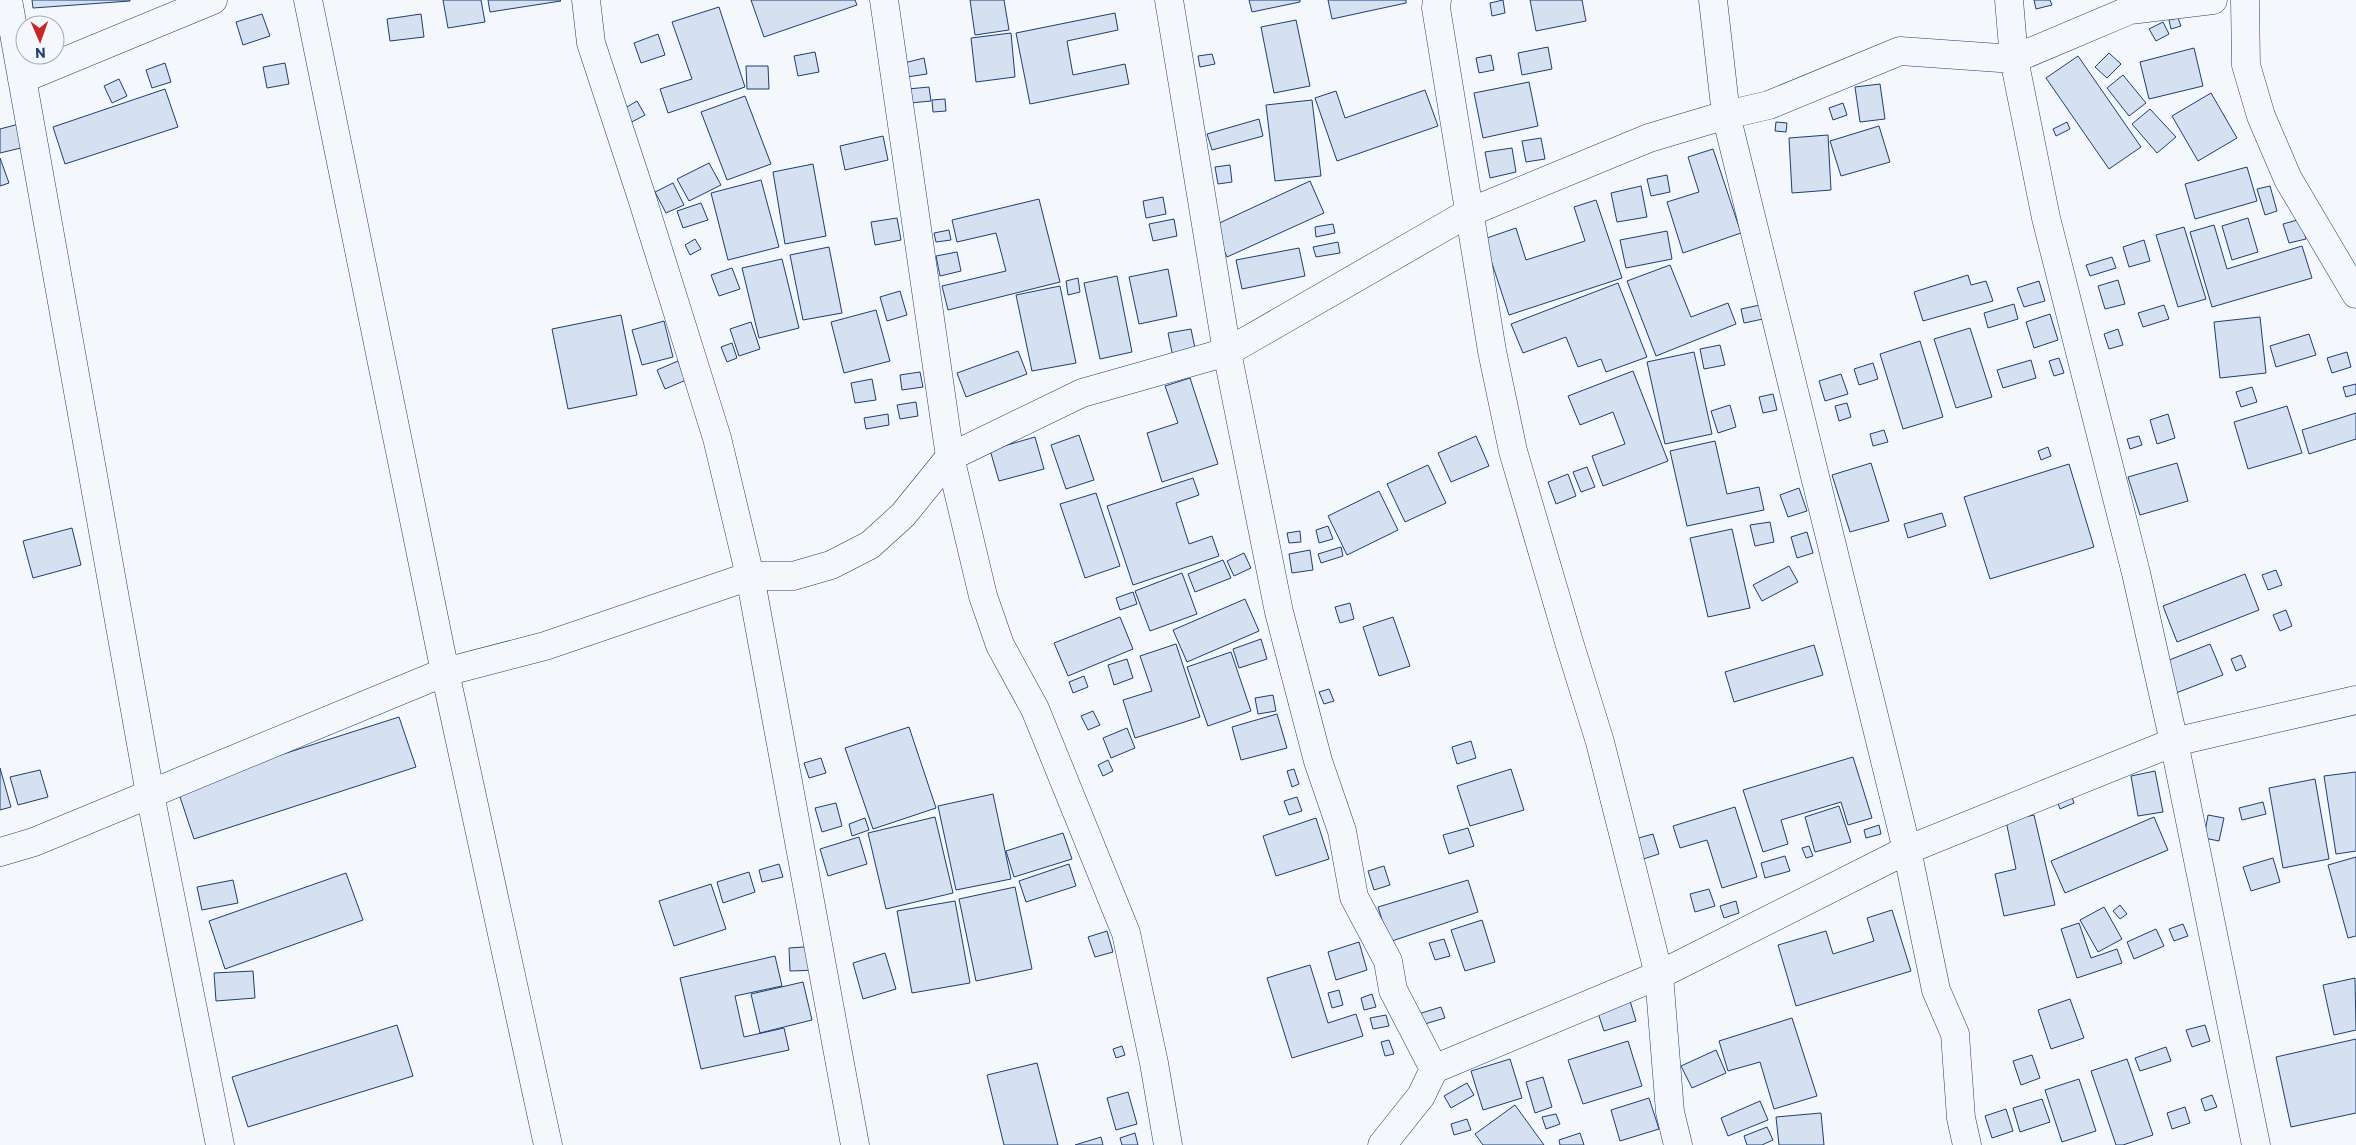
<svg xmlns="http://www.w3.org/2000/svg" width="2356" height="1145" font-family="Commissioner,sans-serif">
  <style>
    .building { fill: #d5e0f0; stroke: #1d3f73 }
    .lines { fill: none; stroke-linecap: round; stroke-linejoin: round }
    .minor-casing { stroke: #1d3f73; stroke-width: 29 }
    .minor { stroke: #f4f7fb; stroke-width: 28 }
  </style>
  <rect width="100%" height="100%" fill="#f4f7fb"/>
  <path class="building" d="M32 0H130V1L33 8Z
    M443 0H481L485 22 448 28Z
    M488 0H560L561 1 490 12Z
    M751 0H855L857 5 764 37Z
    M970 0H1004L1009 30 975 35Z
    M1249 0H1300V2L1252 12Z
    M1328 0H1406V3L1332 19Z
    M1503 0 1505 13 1492 16 1490 3Z
    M1530 0H1582L1586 21 1536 31Z
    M2034 0H2050L2052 5 2036 9Z
    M719 7 745 87 668 113 660 89 692 79 672 22Z
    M1115 13 1118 30 1067 41 1073 75 1125 64 1129 84 1030 104 1016 33Z
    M262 14 270 36 243 45 236 22Z
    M421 14 424 37 390 41 387 19Z
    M2178 18 2181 26 2171 29 2169 20Z
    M1296 20 1310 86 1274 93 1261 27Z
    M2163 22 2169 34 2156 41 2149 29Z
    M1011 33 1015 77 976 82 971 38Z
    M658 34 665 55 641 63 634 43Z
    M1548 47 1552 69 1522 75 1518 53Z
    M2194 48 2203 86 2149 99 2140 62Z
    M815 52 819 72 798 76 794 56Z
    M2109 53 2121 64 2107 78 2095 67Z
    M1212 54 1215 64 1200 67 1198 56Z
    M1491 55 1494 70 1479 73 1476 58Z
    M2078 56 2141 147 2109 169 2046 78Z
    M924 58 927 74 907 77 904 63Z
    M165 63 171 82 152 88 146 70Z
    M285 63 289 84 267 88 263 67Z
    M746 66H768L769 89H747Z
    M2123 75 2146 103 2129 116 2107 88Z
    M119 79 127 96 112 103 104 86Z
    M1529 82 1538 126 1483 138 1474 93Z
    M1880 84 1885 119 1860 122 1855 87Z
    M929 87 931 101 910 103 908 89Z
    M165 89 178 127 65 164 53 127Z
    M1425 90 1438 126 1337 161 1315 98 1336 91 1345 118Z
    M2211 93 2237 138 2198 161 2172 116Z
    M745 96 771 164 727 180 701 112Z
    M945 99 946 111 933 112 932 100Z
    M1312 100 1321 176 1275 181 1266 105Z
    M637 101 645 115 628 124 620 111Z
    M1843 103 1847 115 1833 120 1829 108Z
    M2150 109 2176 137 2157 153 2132 124Z
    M1259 119 1263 136 1212 150 1207 134Z
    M1776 122 1787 123 1786 132 1775 131Z
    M2067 122 2070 129 2056 136 2053 129Z
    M19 124 25 147 0 153V129Z
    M1879 126 1890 162 1841 176 1830 141Z
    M1828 135 1831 190 1792 193 1789 138Z
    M883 136 888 160 845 170 840 146Z
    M1541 138 1545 159 1526 162 1522 141Z
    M1512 148 1516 172 1490 178 1485 152Z
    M1713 149 1741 233 1683 253 1667 202 1699 192 1688 157Z
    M0 158 9 183 0 186Z
    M709 163 721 185 689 201 677 179Z
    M813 164 826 236 785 244 773 172Z
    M1230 165 1232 182 1218 184 1215 167Z
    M2247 167 2257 201 2195 219 2185 184Z
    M1667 175 1670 192 1651 196 1647 179Z
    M761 180 779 247 728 260 711 193Z
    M1310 181 1324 213 1227 257 1213 226Z
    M673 183 684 205 666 213 655 192Z
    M1641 186 1647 217 1617 222 1611 193Z
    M2270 186 2277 211 2265 215 2257 189Z
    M1163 197 1166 214 1146 218 1143 201Z
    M1039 199 1060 282 948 310 942 286 1006 271 996 233 957 242 952 220Z
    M1596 200 1622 278 1509 315 1484 239 1516 228 1526 260 1585 241 1574 207Z
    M701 203 708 220 683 228 677 211Z
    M897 218 901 240 875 245 871 222Z
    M2248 218 2258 252 2232 260 2222 226Z
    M1174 219 1177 236 1153 241 1149 224Z
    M2301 219 2306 239 2289 243 2283 224Z
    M1333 224 1335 233 1316 237 1315 227Z
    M2214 225 2227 269 2302 246 2312 278 2212 307 2190 232Z
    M2184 227 2206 299 2178 307 2156 235Z
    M949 230 951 240 936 242 934 233Z
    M1667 231 1672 259 1626 268 1620 240Z
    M695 239 701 249 690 255 685 245Z
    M2144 240 2150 261 2129 267 2123 247Z
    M1338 242 1340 253 1316 257 1313 247Z
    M829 247 842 313 803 320 790 255Z
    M1299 248 1305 276 1242 289 1236 260Z
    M957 252 961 271 940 276 936 256Z
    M2112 257 2116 268 2090 276 2086 265Z
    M782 259 799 328 759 338 742 268Z
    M1670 265 1691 317 1728 303 1736 324 1656 356 1627 281Z
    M732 268 740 289 719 296 711 275Z
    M1168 269 1177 316 1139 324 1129 277Z
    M1968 275 1971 285 1986 281 1993 301 1923 321 1914 292Z
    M1117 276 1132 352 1100 359 1084 283Z
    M1078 278 1080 292 1068 295 1066 281Z
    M2118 280 2125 304 2105 309 2098 286Z
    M2039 281 2045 301 2024 307 2017 288Z
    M1618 283 1647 357 1606 372 1601 359 1578 367 1566 337 1523 353 1511 324Z
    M1060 286 1076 363 1032 371 1016 295Z
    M900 291 907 315 887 321 880 297Z
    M2014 304 2018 319 1988 328 1984 313Z
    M1760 305 1763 319 1744 323 1741 309Z
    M2164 305 2169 319 2143 327 2138 313Z
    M876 310 890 361 844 373 831 322Z
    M2050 314 2058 340 2034 348 2026 322Z
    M621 315 637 395 568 409 552 329Z
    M2260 317 2266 373 2220 378 2214 322Z
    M664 321 673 357 642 365 632 330Z
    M751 322 760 349 739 356 730 329Z
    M1970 328 1992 397 1956 408 1934 339Z
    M1191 329 1196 353 1173 357 1168 333Z
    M2118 329 2123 345 2109 349 2104 334Z
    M2309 334 2316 355 2276 367 2270 346Z
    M1920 341 1943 417 1903 429 1880 354Z
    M732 343 737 358 727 362 721 347Z
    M1720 345 1725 365 1704 369 1700 349Z
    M1018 351 1027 374 966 397 957 373Z
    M1694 352 1712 434 1665 444 1647 362Z
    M2347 352 2351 367 2332 373 2327 358Z
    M2059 358 2064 373 2054 376 2049 361Z
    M2031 360 2036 378 2003 388 1997 370Z
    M678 361 686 380 665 389 657 370Z
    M1873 363 1878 379 1859 385 1854 369Z
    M1633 371 1668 461 1603 486 1592 456 1625 444 1613 412 1580 425 1568 396Z
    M920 372 923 387 902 390 900 375Z
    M1841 374 1848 394 1825 401 1819 381Z
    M1190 378 1218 464 1162 482 1147 433 1178 423 1165 386Z
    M872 379 876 400 855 403 851 383Z
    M2356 384V394L2346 397 2343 387Z
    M2252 387 2257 402 2241 407 2236 392Z
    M1773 394 1777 410 1763 413 1759 397Z
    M916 402 918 416 900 419 897 405Z
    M1847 403 1851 417 1839 421 1835 406Z
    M1730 405 1736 427 1718 433 1711 411Z
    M2287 406 2302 453 2248 469 2234 422Z
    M2356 413V439L2309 454 2302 430Z
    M888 414 889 425 866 429 864 418Z
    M2168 414 2175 438 2157 444 2150 420Z
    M1884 430 1888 442 1873 446 1870 434Z
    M1079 435 1094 480 1066 489 1051 445Z
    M1476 436 1489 466 1451 482 1438 453Z
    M2139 436 2142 445 2130 449 2127 439Z
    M1035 437 1044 469 999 481 990 450Z
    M1715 441 1727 494 1759 487 1764 510 1687 526 1670 451Z
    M2048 447 2051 456 2041 460 2038 451Z
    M1871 463 1889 521 1850 532 1832 475Z
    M2177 463 2188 501 2140 515 2128 477Z
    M2069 464 2094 547 1990 579 1964 497Z
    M1428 465 1446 503 1405 522 1387 484Z
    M1587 467 1595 487 1581 492 1573 472Z
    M1568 474 1576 496 1556 504 1548 482Z
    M1193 478 1199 495 1176 503 1189 544 1212 536 1219 556 1133 585 1107 506Z
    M1799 488 1807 511 1788 517 1780 495Z
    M1379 491 1398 530 1347 555 1328 516Z
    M1096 493 1120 566 1085 578 1060 504Z
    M1942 513 1946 526 1908 538 1904 524Z
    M1770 522 1774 542 1755 546 1750 525Z
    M1328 526 1333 539 1319 543 1316 530Z
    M72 528 81 565 33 578 23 541Z
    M1732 529 1750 608 1708 617 1690 538Z
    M1300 531 1301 542 1289 543 1287 533Z
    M1807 532 1813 553 1797 558 1791 537Z
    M1341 547 1343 556 1321 563 1318 554Z
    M1310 550 1313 570 1292 573 1289 554Z
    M1244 553 1251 568 1234 576 1227 561Z
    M1223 560 1231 578 1195 592 1188 574Z
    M1789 566 1798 582 1762 601 1753 585Z
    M2276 570 2282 585 2268 590 2262 575Z
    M1182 573 1197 614 1150 631 1135 591Z
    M2245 574 2259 610 2177 642 2163 606Z
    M1133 592 1137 604 1120 610 1116 598Z
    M1245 599 1259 631 1187 662 1173 630Z
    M1350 603 1354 619 1340 623 1335 607Z
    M2286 610 2292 626 2280 631 2273 615Z
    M1120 617 1133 649 1068 676 1054 643Z
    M1393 617 1410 666 1379 676 1363 627Z
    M1261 639 1267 659 1239 668 1233 649Z
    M1176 644 1200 717 1135 738 1123 700 1152 691 1140 656Z
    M2210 644 2223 675 2176 693 2164 662Z
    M1814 645 1823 675 1734 702 1725 672Z
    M1231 652 1251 711 1208 726 1187 667Z
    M2241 655 2246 667 2236 671 2231 659Z
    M1127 659 1133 678 1114 685 1108 665Z
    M1084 676 1088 687 1073 693 1069 682Z
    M1329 689 1334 701 1324 704 1319 692Z
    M1273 695 1276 711 1258 714 1255 698Z
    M1093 711 1100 725 1088 730 1081 716Z
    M1277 714 1287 748 1241 760 1232 727Z
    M399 717 416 767 194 839 177 788Z
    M909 727 936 808 873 829 845 748Z
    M1127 728 1135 748 1111 758 1103 738Z
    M1471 741 1476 758 1457 764 1452 747Z
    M1853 757 1872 818 1848 825 1841 802 1781 820 1788 844 1763 852 1743 790Z
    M821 758 826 773 809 778 804 763Z
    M1108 760 1113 771 1103 776 1098 765Z
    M0 768 11 807 0 810Z
    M1294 769 1299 784 1292 787 1287 771Z
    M1511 769 1524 810 1470 826 1457 786Z
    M40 770 48 797 18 805 10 777Z
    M2155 771 2163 812 2138 816 2131 776Z
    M2356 772V851L2336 854 2324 776Z
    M2315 779 2329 859 2283 868 2269 788Z
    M2069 789 2074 803 2060 809 2055 795Z
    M993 794 1011 879 956 890 938 806Z
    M1297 797 1302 811 1289 815 1284 801Z
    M2263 802 2266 814 2242 820 2239 808Z
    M836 803 842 826 822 832 815 808Z
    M1839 806 1851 842 1815 852 1805 817Z
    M1735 807 1757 877 1722 888 1707 840 1680 848 1673 826Z
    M2034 815 2055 905 2004 916 1995 874 2016 869 2006 821Z
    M2208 815 2224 818 2219 841 2204 838Z
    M935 817 953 893 886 909 868 833Z
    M2154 817 2168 850 2065 893 2051 861Z
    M865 818 869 830 852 836 849 824Z
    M1316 818 1329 859 1276 876 1263 836Z
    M1879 825 1881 834 1866 838 1864 830Z
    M1468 828 1474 846 1449 854 1443 835Z
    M1063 833 1072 859 1014 877 1006 851Z
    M1653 834 1659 854 1637 861 1631 840Z
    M859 837 867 864 828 876 820 849Z
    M1809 846 1813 856 1806 858 1802 848Z
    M1785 856 1790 871 1765 878 1761 863Z
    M2356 857V936L2348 938 2328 865Z
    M2273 858 2280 882 2251 891 2243 867Z
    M779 864 783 877 762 882 759 870Z
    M1069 864 1076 886 1026 902 1019 881Z
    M1384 866 1390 885 1374 890 1368 871Z
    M749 872 755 892 723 903 717 882Z
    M346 873 363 920 225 969 209 921Z
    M233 880 238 903 202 910 197 887Z
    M1468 880 1478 912 1389 942 1378 907Z
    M711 884 726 929 674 946 659 901Z
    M1015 887 1032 969 976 981 959 899Z
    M1709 889 1715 906 1695 912 1690 894Z
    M955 901 970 983 912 993 897 911Z
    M1736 901 1739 913 1724 918 1720 906Z
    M2120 905 2127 914 2120 919 2113 911Z
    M2104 907 2122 939 2098 952 2080 920Z
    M1892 910 1911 971 1796 1006 1778 945 1826 931 1833 954 1874 941 1867 918Z
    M1482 920 1495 962 1465 971 1451 930Z
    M2079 923 2091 958 2117 949 2122 963 2077 978 2061 929Z
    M2183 924 2188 936 2174 941 2169 929Z
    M2156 929 2164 946 2134 959 2127 942Z
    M1107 931 1113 952 1095 957 1088 937Z
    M1444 939 1450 956 1435 960 1429 943Z
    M1359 942 1367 970 1336 980 1328 952Z
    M818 946 819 970 790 971 789 948Z
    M885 953 896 989 863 999 853 963Z
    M775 956 782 986 735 996 744 1037 784 1028 789 1050 701 1069 680 978Z
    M1310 965 1328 1023 1356 1014 1363 1036 1292 1058 1267 978Z
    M253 971 255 998 216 1001 214 973Z
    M2355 978 2356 1030 2334 1035 2323 985Z
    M803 982 812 1020 760 1033 751 994Z
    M1339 990 1343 1005 1332 1008 1328 993Z
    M1372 994 1376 1007 1364 1010 1361 998Z
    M1628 994 1636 1021 1604 1031 1595 1004Z
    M2070 999 2084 1038 2051 1049 2038 1010Z
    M1441 1007 1445 1018 1418 1026 1415 1015Z
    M1386 1015 1389 1026 1373 1029 1370 1018Z
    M1792 1018 1817 1096 1774 1109 1760 1062 1728 1071 1719 1041Z
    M397 1025 413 1076 248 1127 232 1077Z
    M2205 1025 2210 1041 2192 1047 2186 1030Z
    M2356 1039V1113L2291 1127 2276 1057Z
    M1389 1040 1394 1054 1385 1056 1381 1042Z
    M1628 1041 1642 1086 1583 1104 1568 1060Z
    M1122 1046 1125 1055 1116 1058 1113 1049Z
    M2166 1047 2171 1061 2140 1071 2135 1058Z
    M1716 1050 1726 1073 1692 1088 1681 1066Z
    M2032 1055 2040 1078 2021 1085 2013 1061Z
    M1510 1059 1522 1098 1483 1110 1471 1071Z
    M2127 1059 2153 1135 2123 1145H2116L2091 1071Z
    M1037 1063 1058 1145H1004L987 1075Z
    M1543 1077 1552 1107 1535 1113 1526 1082Z
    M2079 1079 2096 1131 2062 1142 2045 1090Z
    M1467 1083 1474 1095 1451 1108 1444 1096Z
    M1128 1092 1137 1124 1116 1130 1107 1098Z
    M2212 1095 2217 1107 2205 1111 2201 1099Z
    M1649 1098 1659 1129 1620 1141 1611 1110Z
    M2042 1099 2050 1122 2020 1132 2013 1108Z
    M1760 1101 1768 1120 1728 1136 1721 1118Z
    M1515 1105 1544 1145H1483L1475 1134Z
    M2185 1107 2190 1123 2172 1129 2167 1113Z
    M2006 1109 2013 1131 1992 1138 1985 1116Z
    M1821 1113 1824 1145H1779L1776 1117Z
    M1556 1114 1560 1124 1546 1129 1542 1117Z
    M1467 1119 1471 1130 1454 1135 1451 1124Z
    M1767 1127 1773 1140 1762 1145H1747L1744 1136Z
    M1135 1133 1138 1145H1122L1120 1138Z
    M1580 1133 1584 1145H1560L1559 1140Z
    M1101 1137 1103 1145H1075Z"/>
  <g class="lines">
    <g class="minor-casing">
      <path id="minor" d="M8 0 150 794 220 1145
        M308 0 445 672 548 1145
        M586 0 591 43 641 195 717 438 750 576 855 1145
        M884 0 950 457 983 596 1000 645 1035 709 1126 933 1154 1063 1168 1145
        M1169 0 1227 352 1279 612 1318 761 1342 831 1354 897 1388 961 1393 990 1434 1069
        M1437 0 1436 8 1492 351 1513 451 1569 642 1600 742 1659 975 1670 1112 1678 1145
        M1713 0 1726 115 1907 850 1936 990 1955 1034 1961 1118 1967 1145
        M2009 0 2014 59 2046 218 2136 573 2174 742 2256 1145
        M2245 0 2246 65 2261 116 2288 179 2356 294
        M22 79 213 0
        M0 852 34 842 445 672 545 646 750 576H793L831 565 870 545 903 515 950 457 1082 393 1227 352 1470 212 1649 138 1726 115 1769 105 1900 51 2014 59 2130 10 2213 0
        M1382 1145 1421 1096 1434 1069 1659 975 1907 850 2174 742 2356 700"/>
    </g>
    <use href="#minor" class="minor"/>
  </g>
  <g transform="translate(40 40) rotate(178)"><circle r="24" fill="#f4f7fb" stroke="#9eadc5"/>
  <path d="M0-4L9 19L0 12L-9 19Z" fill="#c62828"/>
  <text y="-8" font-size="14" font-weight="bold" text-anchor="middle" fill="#1d3f73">N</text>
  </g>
</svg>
